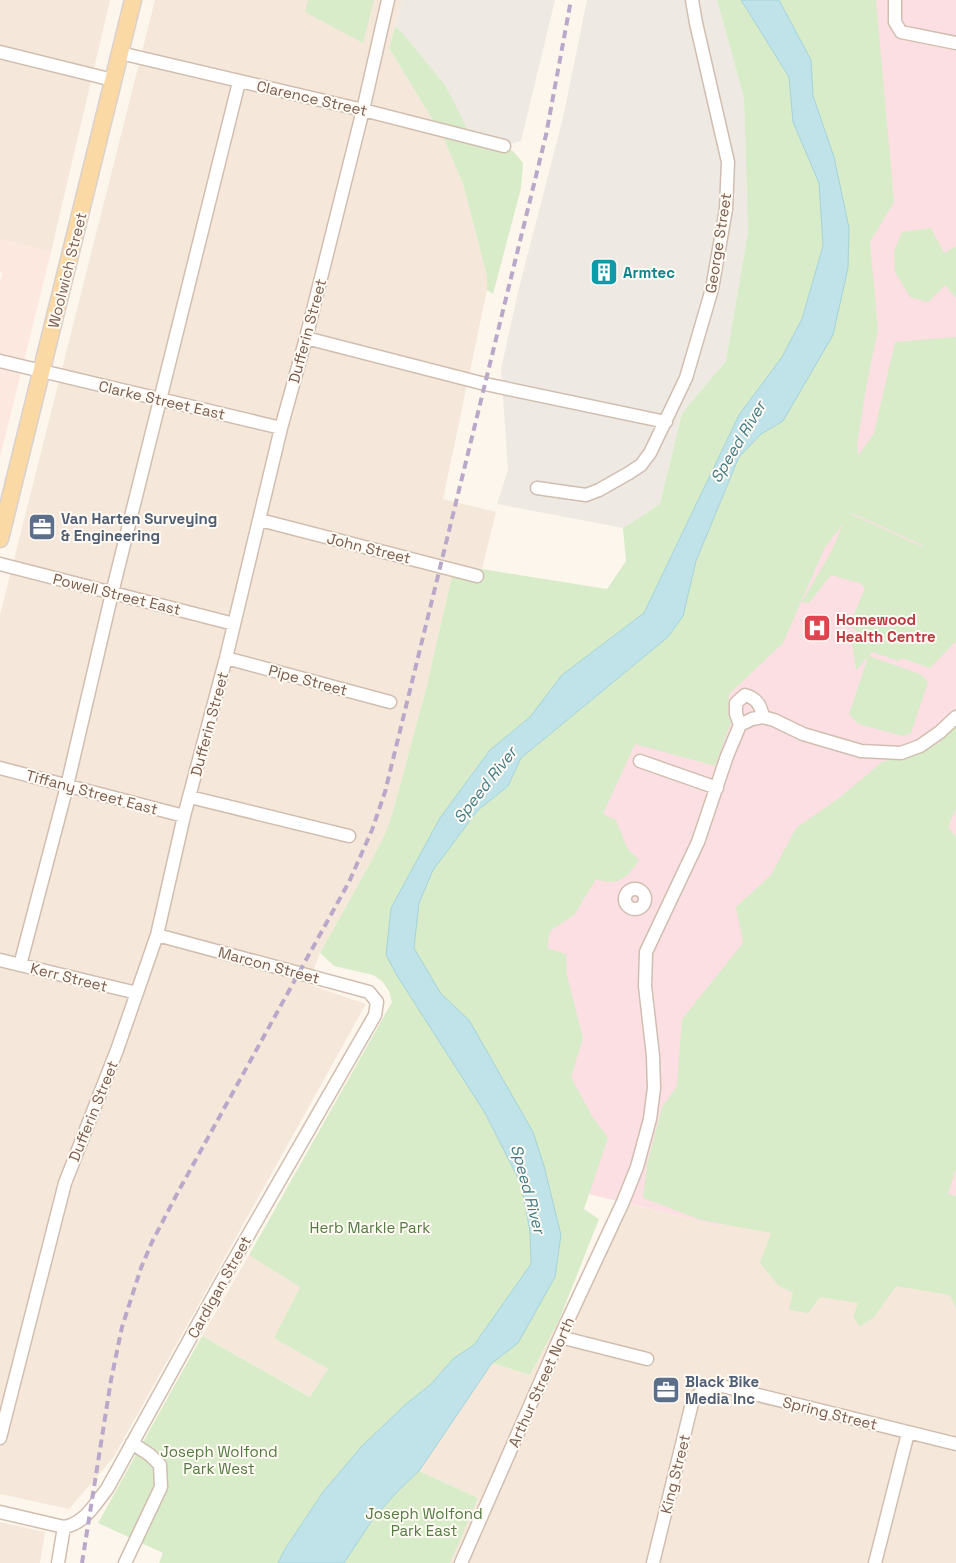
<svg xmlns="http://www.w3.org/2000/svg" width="956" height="1563" font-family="'Space Grotesk',sans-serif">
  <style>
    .residential { fill: #f5e8da }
    .commercial { fill: #fde8e0 }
    .industrial { fill: #efe9e4 }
    .medical { fill: #fbdfe3 }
    .green { fill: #d8ecc9; fill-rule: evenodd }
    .water { fill: #bfe3e8; stroke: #a5d3da }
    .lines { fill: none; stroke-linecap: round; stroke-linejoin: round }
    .minor-casing { stroke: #d1beb0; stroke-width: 15 }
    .major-casing { stroke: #dad1cd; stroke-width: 19 }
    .minor { stroke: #fff; stroke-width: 12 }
    .major { stroke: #fbd9a5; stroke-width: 16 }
    .rail { stroke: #b9a8c9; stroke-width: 4; stroke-dasharray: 8 5; stroke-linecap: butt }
    .labels { text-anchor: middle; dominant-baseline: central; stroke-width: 4; stroke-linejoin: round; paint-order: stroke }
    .street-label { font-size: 15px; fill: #7a5c4d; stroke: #fffaf3 }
    .culture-label { font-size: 15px; font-weight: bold; fill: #0d838f; stroke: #fffaf3; text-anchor: start }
    .service-label { font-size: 15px; font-weight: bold; fill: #4e5e75; stroke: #fffaf3; text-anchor: start }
    .health-label { font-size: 15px; font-weight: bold; fill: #be3a42; stroke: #fffaf3; text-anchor: start }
    .park-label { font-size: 15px; fill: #537a41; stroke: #fffaf3 }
    .water-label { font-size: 16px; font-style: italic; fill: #437c86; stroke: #fffaf3 }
  </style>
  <rect width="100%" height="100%" fill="#fdf6ec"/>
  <path class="residential" d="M0 0H110L51 252 0 239Z
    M155 0H402L389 48 443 137 449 151 463 184 487 276V290L443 499 496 512 482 569 454 567 426 689 392 815 384 836 368 867 320 953 308 984 366 1004 113 1458 69 1509 0 1494V615Z
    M616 1201 720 1226 725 1208 956 1267V1563H449L478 1498 419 1471 492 1363 530 1375 560 1318Z
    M249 1255 300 1287 274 1338 328 1369 311 1397 202 1336Z
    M0 1522 45 1532 40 1563H0Z"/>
  <path class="commercial" d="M0 239 51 252 0 457V282L3 273 0 272Z"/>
  <path class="industrial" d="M402 0H555L521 141 504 146 469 136 445 85 401 31 395 27Z
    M587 0H717L744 98 748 232 726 361 682 413 660 504 623 528 497 504 508 470 501 369 519 288 563 118Z"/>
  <path class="medical" d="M794 0H956V1267L725 1209 720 1226 552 1185 426 903 686 618Z"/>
  <path class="green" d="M308 0H374L363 43 305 12Z
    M717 0H741L789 77 793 122 819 183 823 246 802 319 782 357 739 415 644 613 562 675 530 717 490 750 440 818 391 908 485 1113 521 1184 530 1231 531 1264 474 1345 454 1358 430 1385 406 1404 362 1446 323 1492 285 1549 278 1563H159L163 1553 98 1523 202 1336 310 1397 328 1369 274 1338 300 1287 249 1255 392 1002 389 991 382 981 373 975 334 966 320 953 368 867 384 836 392 815 426 689 454 567 482 569 607 589 626 561 623 528 660 504 682 413 726 361 748 232 744 98Z
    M779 0H876L894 202 870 242 878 330 867 382 857 444 858 456 874 433 895 342 956 337V641L930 668 901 658 899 661 872 652 869 656 920 674 928 682 911 733 903 736 858 724 849 714 868 657 856 670 852 643 858 633 850 624 865 588 860 583 831 575 809 603 802 602 832 550 843 524 825 547 783 643 729 694 728 715 731 722 715 766 635 744 603 814 616 820 627 848 639 860C626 878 620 887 596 879L574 915 550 931 547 948 566 954 567 975 583 1038 571 1077 592 1116 608 1138 584 1209 599 1219 560 1318 530 1375 492 1363 518 1342 555 1277 469 1020 441 994 414 948 419 902 433 870 478 810 508 786 521 758 668 637 683 616 696 561 739 457 761 434 783 421 848 268 849 228 834 157 813 96 811 60ZM852 513 922 545 923 547 851 514Z
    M395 27 401 31 445 85 464 122 469 136 504 146 513 151 523 163 521 188 493 294 487 290V276L463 184 443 137 389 48Z
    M931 228 944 253 956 246V298L945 285 928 302 910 297 895 272 894 251 902 232Z
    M956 724V809L948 827 956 837V1168L948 1194 956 1196V1308L950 1295 896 1286 874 1317 860 1327 853 1317 858 1303 820 1297 808 1313 789 1310 793 1292 779 1286 760 1263 771 1233 701 1220 643 1198 647 1164 662 1107 677 1086 682 1019 743 943 736 907 771 875 796 828 839 798 882 762 916 753 938 744Z
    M419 1471 478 1498 450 1563H344L373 1519 397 1492Z"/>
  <path class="water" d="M741 0H779L811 60 813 96 834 157 849 228 848 268 833 335 783 421 761 434 739 457 696 561 683 616 668 637 521 758 508 786 478 810 433 870 419 903 414 948 441 994 469 1020 533 1132 544 1166 561 1235 555 1277 518 1343 492 1363 419 1471 397 1492 373 1519 344 1563H278L285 1549 323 1492 362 1446 406 1404 430 1385 454 1358 474 1345 531 1264 530 1231 521 1184 485 1113 396 974 386 955 391 908 440 818 490 750 530 717 562 675 644 613 739 415 782 357 802 319 823 246 819 183 793 122 789 77Z"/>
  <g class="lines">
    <g class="minor-casing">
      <path id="minor" d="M895 0V22L901 32 956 43
        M0 52 113 80
        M120 53 363 110 504 146
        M306 338 485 384 666 422
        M0 361 281 428
        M537 488 586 495 599 490 629 473 641 465 650 453 686 378 712 289 726 209 728 162 696 23 692 0
        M260 520 477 576
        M0 564 234 624
        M226 658 390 702
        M740 725 736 714V703L745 695C757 698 761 706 763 717
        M640 761 717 788
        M0 768 184 816
        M190 797 349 836
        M625 899a10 10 0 1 1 20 0a10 10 0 1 1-20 0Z
        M0 960 137 993
        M20 965 67 786 112 593 239 82
        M560 1337 647 1359
        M0 1438 65 1183 117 1050 157 935 184 816 226 658 281 428 306 338 363 110 388 0
        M0 1512 64 1527C84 1524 95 1504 107 1489L223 1279 375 1015 377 1002 369 992 157 935
        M58 1563 64 1527
        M125 1563 161 1487 160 1465 150 1455 132 1443
        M461 1563 560 1337 623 1202 637 1167 650 1119 654 1088 653 1056 645 986 646 952 698 842 727 756 740 725 752 719 763 717 774 720 803 734 861 751 901 753 920 746 940 732 956 717
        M653 1563 692 1403C699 1392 708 1386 722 1386L956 1444
        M875 1563 908 1433"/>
    </g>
    <g class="major-casing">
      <path id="major" d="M0 539 133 0"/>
    </g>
    <use href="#minor" class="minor"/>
    <use href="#major" class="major"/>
    <path class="rail" d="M82 1563 111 1380 122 1327 141 1268 152 1242 178 1192 349 882 372 830 385 792 546 135 571 0"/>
  </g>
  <defs>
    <g id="building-square" transform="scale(1.4375)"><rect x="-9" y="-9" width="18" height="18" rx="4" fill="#0f9aa8" stroke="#fffaf3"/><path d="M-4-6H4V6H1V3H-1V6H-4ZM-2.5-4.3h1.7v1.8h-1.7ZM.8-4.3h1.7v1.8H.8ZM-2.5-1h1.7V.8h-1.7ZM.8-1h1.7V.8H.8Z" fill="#fff"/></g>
    <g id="office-square" transform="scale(1.4375)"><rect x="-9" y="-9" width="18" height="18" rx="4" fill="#5c6f8a" stroke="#fffaf3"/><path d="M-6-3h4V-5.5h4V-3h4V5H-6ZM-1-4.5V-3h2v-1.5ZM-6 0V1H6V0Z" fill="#fff"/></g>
    <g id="hospital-square" transform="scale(1.4375)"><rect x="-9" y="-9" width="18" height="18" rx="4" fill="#e0444e" stroke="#fffaf3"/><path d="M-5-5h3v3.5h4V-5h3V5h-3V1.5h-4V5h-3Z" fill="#fff"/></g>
  </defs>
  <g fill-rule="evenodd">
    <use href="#building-square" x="604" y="272"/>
    <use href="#office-square" x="42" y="527"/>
    <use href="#hospital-square" x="817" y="628"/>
    <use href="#office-square" x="666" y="1390"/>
  </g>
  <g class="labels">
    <g class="street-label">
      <text transform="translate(312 98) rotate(13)">Clarence Street</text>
      <text transform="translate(718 243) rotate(-81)">George Street</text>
      <text transform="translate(67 270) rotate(-76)">Woolwich Street</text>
      <text transform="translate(307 331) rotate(-75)">Dufferin Street</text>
      <text transform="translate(162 400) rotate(13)">Clarke Street East</text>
      <text transform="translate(369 548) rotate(14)">John Street</text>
      <text transform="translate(117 594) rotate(14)">Powell Street East</text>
      <text transform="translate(308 680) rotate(15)">Pipe Street</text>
      <text transform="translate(209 724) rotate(-75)">Dufferin Street</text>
      <text transform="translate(92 792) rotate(15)">Tiffany Street East</text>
      <text transform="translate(269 965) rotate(15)">Marcon Street</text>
      <text transform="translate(69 977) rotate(14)">Kerr Street</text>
      <text transform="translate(93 1111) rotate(-68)">Dufferin Street</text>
      <text transform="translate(219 1287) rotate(-61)">Cardigan Street</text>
      <text transform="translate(541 1382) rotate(-66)">Arthur Street North</text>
      <text transform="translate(830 1413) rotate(14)">Spring Street</text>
      <text transform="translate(675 1474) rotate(-76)">King Street</text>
    </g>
    <g class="culture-label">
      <text x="623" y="272">Armtec</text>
    </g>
    <g class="service-label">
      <text x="61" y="518">Van Harten Surveying<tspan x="61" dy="17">&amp; Engineering</tspan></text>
      <text x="685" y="1381">Black Bike<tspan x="685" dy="17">Media Inc</tspan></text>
    </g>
    <g class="health-label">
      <text x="836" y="619">Homewood<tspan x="836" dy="17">Health Centre</tspan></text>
    </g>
    <g class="park-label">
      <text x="370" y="1227">Herb Markle Park</text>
      <text x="219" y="1451">Joseph Wolfond<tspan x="219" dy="17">Park West</tspan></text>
      <text x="424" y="1513">Joseph Wolfond<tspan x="424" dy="17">Park East</tspan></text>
    </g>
    <g class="water-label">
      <text transform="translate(738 442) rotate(-59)">Speed River</text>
      <text transform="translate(485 785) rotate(-52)">Speed River</text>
      <text transform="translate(528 1189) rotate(75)">Speed River</text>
    </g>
  </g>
</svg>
